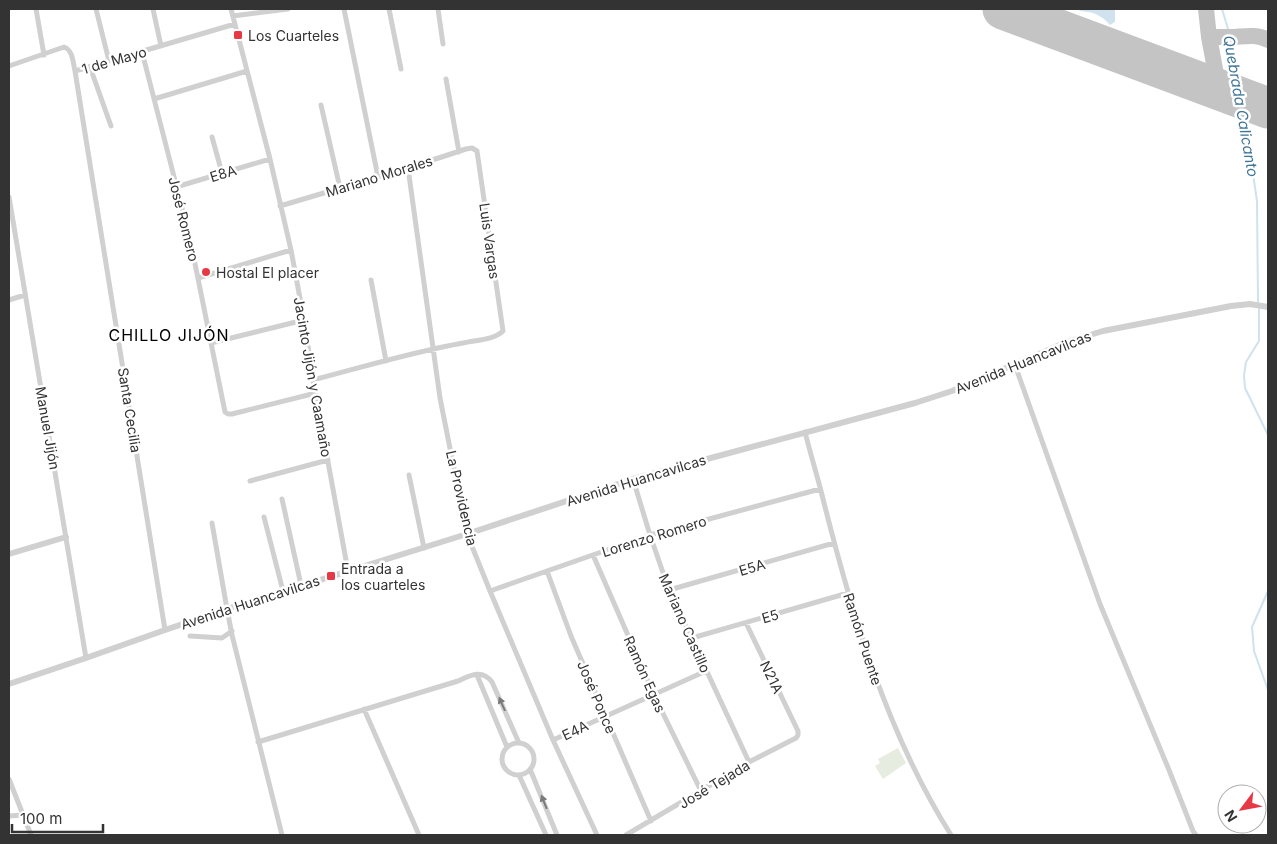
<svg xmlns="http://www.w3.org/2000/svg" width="1277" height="844" font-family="Inter,sans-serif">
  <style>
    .green { fill: #e6ecdf }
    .water { fill: #cfe2ee }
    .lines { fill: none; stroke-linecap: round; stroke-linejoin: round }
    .stream { stroke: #cfe2ee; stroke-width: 2 }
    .taxiway { stroke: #c4c4c4; stroke-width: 16 }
    .runway { stroke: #c4c4c4; stroke-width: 41 }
    .minor { stroke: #d0d0d0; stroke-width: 5 }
    .tertiary { stroke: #d0d0d0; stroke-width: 6 }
    .oneway { fill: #7a7a7a }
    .poi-dot { fill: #e63946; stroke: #fff; stroke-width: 2 }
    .labels { text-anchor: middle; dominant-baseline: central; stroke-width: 5; stroke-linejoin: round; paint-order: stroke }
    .poi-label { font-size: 14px; fill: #333; stroke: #fff; text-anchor: start }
    .street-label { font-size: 14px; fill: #333; stroke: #fff }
    .water-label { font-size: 15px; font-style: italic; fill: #3f7597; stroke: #fff }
    .quarter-label { font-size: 16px; letter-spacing: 1px; fill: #000; stroke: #fff }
  </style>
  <rect width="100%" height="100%" fill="#fff"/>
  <path class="green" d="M898 748 906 763 883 779 875 766 880 763 878 759Z"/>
  <path class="water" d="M1076 9H1115V22L1110 25C1105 19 1097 13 1088 12 1083 11 1080 11 1076 9Z"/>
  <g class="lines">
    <path class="stream" d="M1222 9 1235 52 1257 201 1258 302
      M1259 307V341L1246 362 1244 375 1245 388 1268 435
      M1268 591 1252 627 1254 651 1268 690"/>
    <path class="taxiway" d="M1032 9 1033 20
      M1206 9 1209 37 1219 90
      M1209 37C1218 37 1227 37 1235 37 1247 36 1257 34 1268 40"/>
    <path class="runway" d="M1003 9 1268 108"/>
    <path class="minor" d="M36 9 44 55
      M96 9 109 61
      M153 9 161 46
      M231 9 270 159 291 250 304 320 313 380 348 571
      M344 9 378 177
      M389 9 401 69
      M438 9 443 44
      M233 16 288 9
      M142 52 190 239 225 412 228 414H232L316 393
      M9 66 64 47C73 50 73 63 75 71L165 630
      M90 67 111 126
      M75 71 235 24
      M446 79 459 152
      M154 99 247 71
      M321 105 340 188
      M212 137 222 173
      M408 168 440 398 467 534 490 591 553 740 597 835
      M176 187 270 159
      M9 197 86 658
      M280 206 408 168 466 149 472 148 477 151 503 331C494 340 475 340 463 343 412 352 363 367 313 380
      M198 278 291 250
      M371 280 386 361
      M9 300 25 295
      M211 343 304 320
      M1015 365 1100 604 1169 770 1193 831 1196 835
      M805 432C810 452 816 472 821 491 851 611 885 730 951 835
      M409 475 424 548
      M633 479 650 535 669 590 749 762
      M250 481 328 460
      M282 499 301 585
      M264 517 283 591
      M212 523 227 609 232 635 282 835
      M593 555 654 695 701 791
      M547 571 571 636 651 821
      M669 590 834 543
      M490 591 650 535 820 489
      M190 636 222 638 232 631
      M692 638 848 593
      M477 675 507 747
      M364 709 419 835
      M553 740 706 671
      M258 742 458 681C471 675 482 669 492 682L519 743
      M502 759a16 16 0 1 1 32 0a16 16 0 1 1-32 0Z
      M530 769 557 835
      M519 775 546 835
      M9 779 31 835
      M9 816 24 815
      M626 835 749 762 796 738 798 735V731L746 623"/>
    <path class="tertiary" d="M9 554 66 537
      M9 684 86 658 165 630 227 609 467 534 633 479 915 403 952 391 1067 342 1103 331 1231 306 1250 304 1268 307"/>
  </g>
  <defs><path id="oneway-solid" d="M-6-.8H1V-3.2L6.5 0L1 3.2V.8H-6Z" transform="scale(1.25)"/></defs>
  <g class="oneway">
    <use href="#oneway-solid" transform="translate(502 704) rotate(-114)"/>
    <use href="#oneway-solid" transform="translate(544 802) rotate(-112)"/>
  </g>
  <g class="poi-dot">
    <rect x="233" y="30" width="10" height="10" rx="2.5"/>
    <circle cx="206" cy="272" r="5"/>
    <rect x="326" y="571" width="10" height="10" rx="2.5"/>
  </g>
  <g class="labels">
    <g class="poi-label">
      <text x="248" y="35">Los Cuarteles</text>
      <text x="216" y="272">Hostal El placer</text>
      <text x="341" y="568">Entrada a<tspan x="341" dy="16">los cuarteles</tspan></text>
    </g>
    <g class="street-label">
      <text transform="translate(114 60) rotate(-16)">1 de Mayo</text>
      <text transform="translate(223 173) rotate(-17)">E8A</text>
      <text transform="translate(379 176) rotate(-17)">Mariano Morales</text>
      <text transform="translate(184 219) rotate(76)">José Romero</text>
      <text transform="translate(490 241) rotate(82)">Luis Vargas</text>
      <text transform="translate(1023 362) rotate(-22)">Avenida Huancavilcas</text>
      <text transform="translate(313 377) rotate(80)">Jacinto Jijón y Caamaño</text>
      <text transform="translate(130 410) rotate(81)">Santa Cecilia</text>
      <text transform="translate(48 428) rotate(80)">Manuel Jijón</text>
      <text transform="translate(636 480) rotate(-17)">Avenida Huancavilcas</text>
      <text transform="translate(462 498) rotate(77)">La Providencia</text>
      <text transform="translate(654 536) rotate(-17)">Lorenzo Romero</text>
      <text transform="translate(752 567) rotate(-16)">E5A</text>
      <text transform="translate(250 602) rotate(-18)">Avenida Huancavilcas</text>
      <text transform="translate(770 616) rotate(-16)">E5</text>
      <text transform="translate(685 623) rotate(66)">Mariano Castillo</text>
      <text transform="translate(863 639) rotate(72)">Ramón Puente</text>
      <text transform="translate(645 674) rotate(66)">Ramón Egas</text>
      <text transform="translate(772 677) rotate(64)">N21A</text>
      <text transform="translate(597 697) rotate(67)">José Ponce</text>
      <text transform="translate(575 730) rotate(-25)">E4A</text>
      <text transform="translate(714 784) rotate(-31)">José Tejada</text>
    </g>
    <g class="water-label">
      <text transform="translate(1241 106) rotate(80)">Quebrada Calicanto</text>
    </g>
    <g class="quarter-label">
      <text x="169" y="335">CHILLO JIJÓN</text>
    </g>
  </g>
  <rect width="1277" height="844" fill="none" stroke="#333333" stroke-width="20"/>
  <g transform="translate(1242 809) rotate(238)"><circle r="24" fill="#ffffff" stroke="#adadad"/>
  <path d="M0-4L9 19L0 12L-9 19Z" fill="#e63946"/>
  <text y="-8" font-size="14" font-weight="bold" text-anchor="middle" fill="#333333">N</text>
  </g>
  <path d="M12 824v8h91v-8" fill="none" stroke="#333333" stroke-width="2.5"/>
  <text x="20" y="824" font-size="15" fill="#333333" stroke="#ffffff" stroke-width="4" paint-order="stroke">100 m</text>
</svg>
